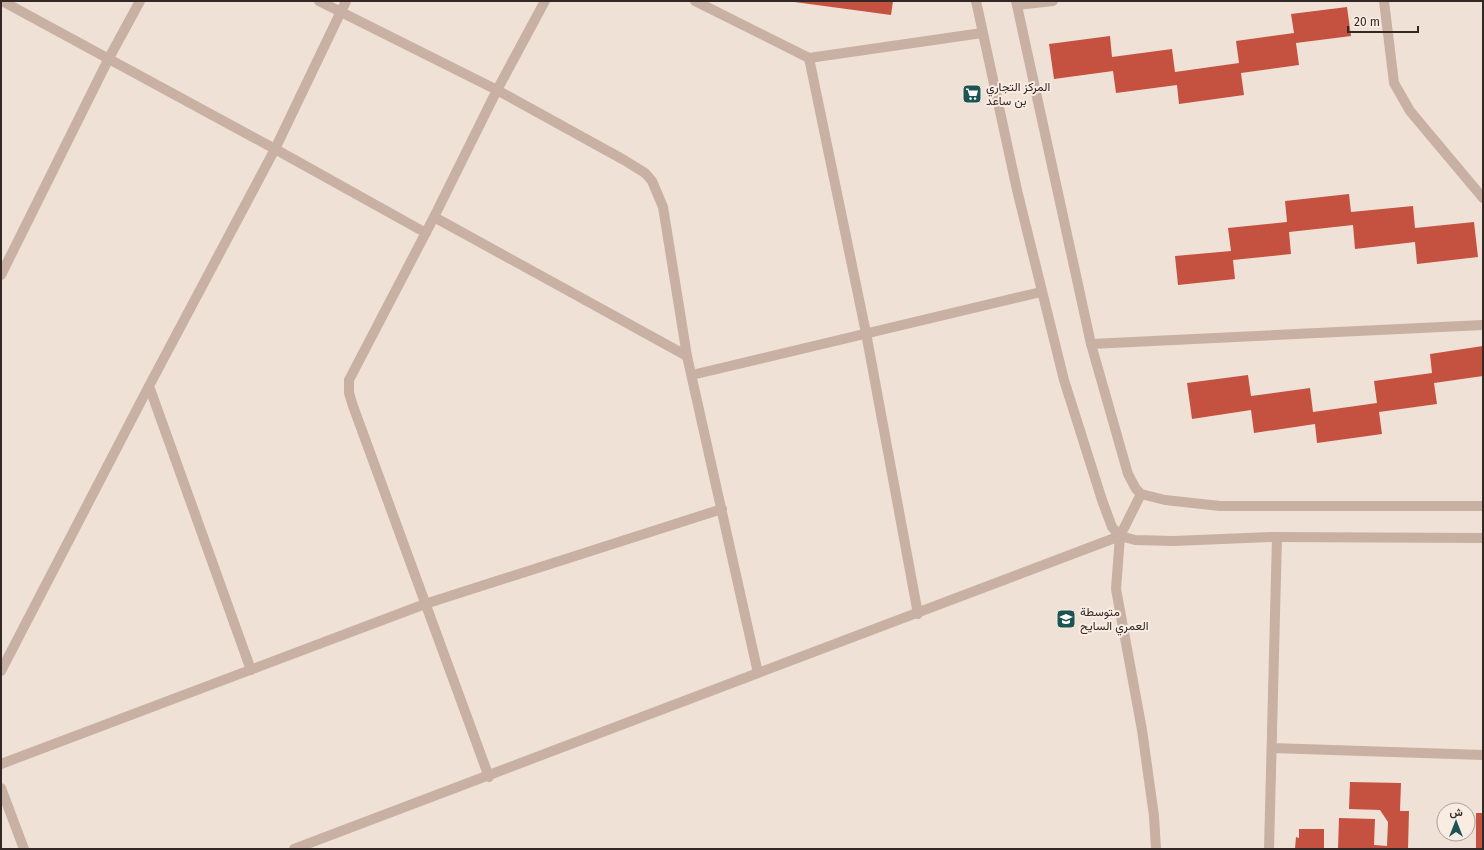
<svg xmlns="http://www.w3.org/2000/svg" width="1484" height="850" font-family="'Fira Sans',Vazirmatn,sans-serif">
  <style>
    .building { fill: #c55140 }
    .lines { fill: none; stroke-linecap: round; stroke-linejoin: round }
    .service { stroke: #c8b0a3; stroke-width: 10 }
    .minor { stroke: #c8b0a3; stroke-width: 10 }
    .tertiary { stroke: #c8b0a3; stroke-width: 10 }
    .labels { text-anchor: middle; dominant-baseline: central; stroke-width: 4; stroke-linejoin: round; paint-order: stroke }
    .poi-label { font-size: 12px; fill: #332825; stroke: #f8ece3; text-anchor: start }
  </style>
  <rect width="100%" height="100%" fill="#f0e1d7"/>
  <path class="building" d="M787 1H893L891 15Z
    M1347 7 1351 36 1296 43 1299 65 1241 73 1244 95 1179 104 1177 85 1116 93 1113 71 1054 79 1049 44 1110 36 1112 57 1172 49 1175 72 1239 63 1236 41 1294 33 1291 14Z
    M1349 194 1351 212 1413 206 1415 228 1474 222 1478 257 1417 264 1415 242 1355 249 1353 225 1289 232 1291 254 1233 260 1235 279 1178 285 1175 256 1231 251 1228 228 1287 222 1285 201Z
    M1483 346V376L1434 383 1437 404 1379 412 1382 434 1317 443 1315 424 1254 433 1251 410 1192 419 1187 383 1248 375 1251 396 1310 388 1313 412 1377 403 1374 381 1432 373 1430 354Z
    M1350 782 1401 783 1400 811H1409L1408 849H1338L1339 818 1375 819 1374 845 1387 846 1388 822 1380 810 1349 809Z
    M1476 813H1483V849H1476Z
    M1299 829H1324V849H1295L1296 837 1299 838Z"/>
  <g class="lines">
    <path class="service" d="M1272 748 1483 755
      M1269 849 1277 537"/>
    <path class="minor" d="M2 1 275 149 426 233
      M319 1 497 90 624 160 645 173 652 181 663 207 687 356 758 673 1120 536
      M695 1 809 58
      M1384 1 1394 83 1410 111 1483 198
      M1017 5 1053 1
      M434 217 687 356
      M1 275 109 58 140 1
      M1091 344 1483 325
      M692 375 1041 292
      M149 386 251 670
      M918 614 866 333 809 58 982 33
      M1 671 149 386 275 149 346 1
      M1 764 425 604 722 509
      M489 777 353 406 349 393V380L434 217 497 90 545 1
      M1 788 24 849
      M294 849 758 673"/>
    <path class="tertiary" d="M976 1 1017 190 1064 380 1102 500 1112 527 1120 536 1135 540 1174 541 1271 537 1483 538
      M1016 1 1091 344 1128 474 1136 489 1141 494 1165 500 1220 506H1483
      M1141 494 1120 536 1116 589 1142 730 1154 816 1156 849"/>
  </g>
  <defs>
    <g id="supermarket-square" transform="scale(1)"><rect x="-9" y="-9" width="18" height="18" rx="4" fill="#1b5451" stroke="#f8ece3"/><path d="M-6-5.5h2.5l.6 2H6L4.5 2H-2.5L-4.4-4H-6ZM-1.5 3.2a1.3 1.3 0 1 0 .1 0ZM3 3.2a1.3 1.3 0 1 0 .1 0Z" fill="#fff"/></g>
    <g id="school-square" transform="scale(1)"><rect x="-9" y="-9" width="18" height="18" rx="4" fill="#1b5451" stroke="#f8ece3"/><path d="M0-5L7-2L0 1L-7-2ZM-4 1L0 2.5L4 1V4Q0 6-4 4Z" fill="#fff"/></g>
  </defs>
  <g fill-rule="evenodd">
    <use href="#supermarket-square" x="972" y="94"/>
    <use href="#school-square" x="1066" y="619"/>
  </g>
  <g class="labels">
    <g class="poi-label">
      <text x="986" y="87">المركز التجاري<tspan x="986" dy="14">بن ساعد</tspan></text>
      <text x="1080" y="612">متوسطة<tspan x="1080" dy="14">العمري السايح</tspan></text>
    </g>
  </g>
  <rect width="1484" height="850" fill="none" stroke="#332825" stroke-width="4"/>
  <g transform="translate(1456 822)"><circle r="19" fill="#f8ece3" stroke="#a99e97"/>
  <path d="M0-3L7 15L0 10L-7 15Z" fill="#1b5451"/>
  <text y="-6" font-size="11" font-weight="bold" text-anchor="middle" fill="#332825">ش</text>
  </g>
  <path d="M1348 26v6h70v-6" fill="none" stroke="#332825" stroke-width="2"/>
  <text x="1354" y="26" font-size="12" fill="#332825" stroke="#f8ece3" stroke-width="3" paint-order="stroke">20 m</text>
</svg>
